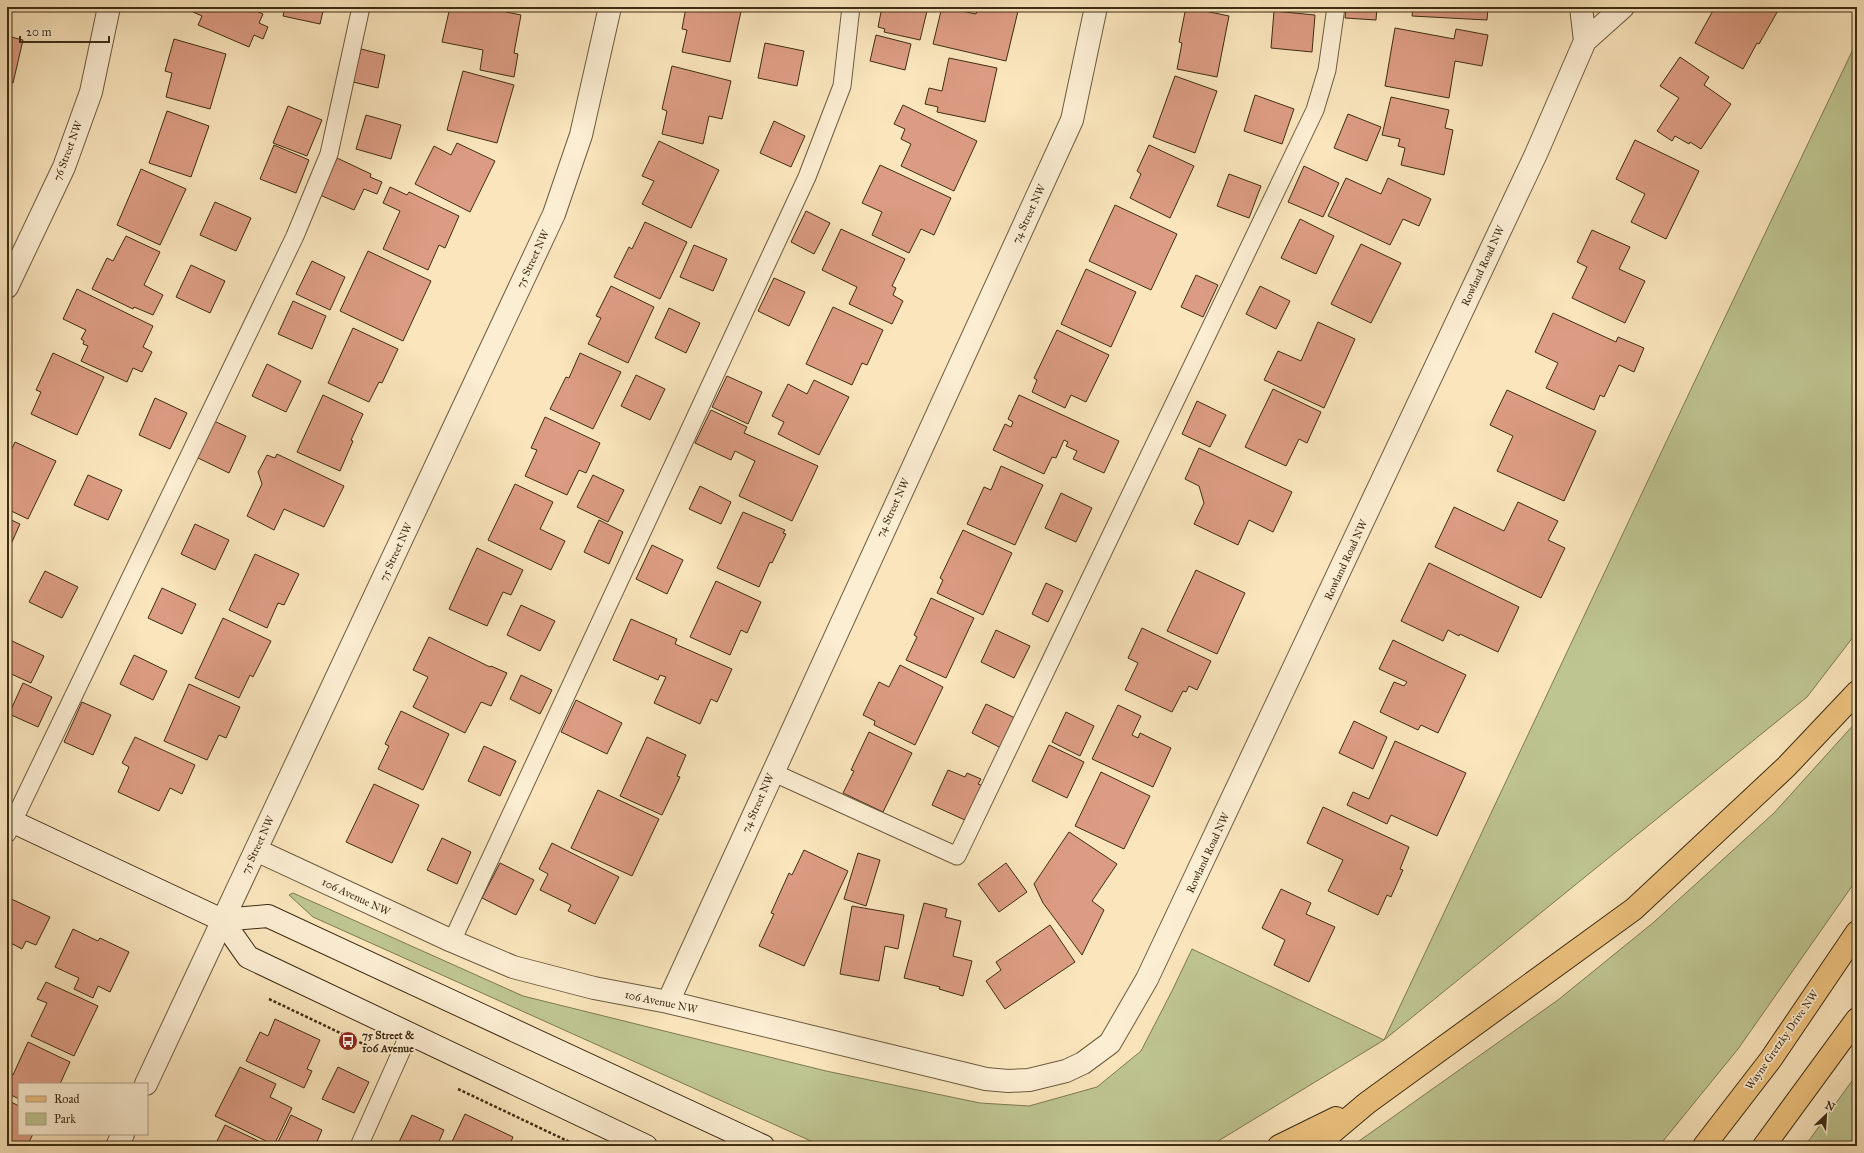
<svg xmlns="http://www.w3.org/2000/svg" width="1864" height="1153" font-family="'IM FELL Great Primer',serif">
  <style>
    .green { fill: #bec591; stroke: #7e7953 }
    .building { fill: #dc9c83; stroke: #3e2d15 }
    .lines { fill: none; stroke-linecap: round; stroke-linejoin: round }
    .lane-casing { stroke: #6d5b3f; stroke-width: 19 }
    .street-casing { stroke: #6d5b3f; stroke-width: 24 }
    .secondary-casing { stroke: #3e2d15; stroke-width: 24 }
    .primary-casing { stroke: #3e2d15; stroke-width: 24 }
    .path { stroke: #3e2d15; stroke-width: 2.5; stroke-dasharray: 3 2; stroke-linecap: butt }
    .lane { stroke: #fceed3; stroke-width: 17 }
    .street { stroke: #fceed3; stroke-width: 22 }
    .secondary { stroke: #fceed3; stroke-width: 22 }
    .primary { stroke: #edc27e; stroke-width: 22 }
    .labels { text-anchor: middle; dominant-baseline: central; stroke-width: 3.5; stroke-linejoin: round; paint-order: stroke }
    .street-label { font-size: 11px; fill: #3e2d15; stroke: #fceed3 }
    .poi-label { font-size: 11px; font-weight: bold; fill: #3e2d15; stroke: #fceed3; text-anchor: start }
  </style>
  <rect width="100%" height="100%" fill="#fae5bc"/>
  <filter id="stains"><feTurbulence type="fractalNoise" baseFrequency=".005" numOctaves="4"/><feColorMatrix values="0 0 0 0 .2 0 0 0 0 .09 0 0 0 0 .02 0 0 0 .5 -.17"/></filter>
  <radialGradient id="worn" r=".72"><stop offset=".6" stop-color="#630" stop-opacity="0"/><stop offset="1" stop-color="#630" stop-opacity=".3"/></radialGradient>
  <path class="green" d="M1857 41V632L1807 697 1384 1040 1210 1146H822L313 917 289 895 293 893 523 996 826 1071 980 1103 1029 1106 1097 1087 1141 1051 1172 991 1192 949 1384 1040 1718 332Z
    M1857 721V879L1738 1049 1659 1146H1352L1558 1000 1654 922 1774 813Z
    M1857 1074V1146H1805Z"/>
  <path class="building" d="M196 7H247L263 14 259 23 268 27 263 39 254 35 249 47 198 25 202 16 193 12Z
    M285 7H324L320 24 283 16Z
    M450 7H482L521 15 514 53 518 54 514 77 480 70 483 50 442 42Z
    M686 7H742L730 62 682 52 687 30 682 29Z
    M882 7H928L920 40 884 32 885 29 878 27Z
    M942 7 976 14 978 7H1019L1006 61 933 44Z
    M1186 7 1229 16 1217 77 1177 69 1182 43 1179 42Z
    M1292 7H1317L1316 11 1292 9Z
    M1346 7H1377L1376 20 1345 18Z
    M1413 7H1488L1487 20 1412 16Z
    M1715 7H1780L1759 44 1757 43 1743 69 1695 43Z
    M1274 11 1315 15 1312 52 1271 48Z
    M1395 28 1454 39 1456 29 1488 35 1482 66 1455 61 1449 98 1385 86Z
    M876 35 911 44 905 70 870 61Z
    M7 36 23 40 13 83 7 82Z
    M174 39 226 54 210 109 166 97 172 73 165 71Z
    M765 43 804 51 797 86 758 78Z
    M361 49 385 55 378 88 353 82Z
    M1680 57 1709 77 1704 85 1731 104 1701 149 1690 142 1689 144 1675 136 1672 141 1657 131 1679 98 1660 86Z
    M949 58 997 68 985 122 937 112 938 107 925 104 929 88 942 91Z
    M672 66 731 81 722 119 709 116 703 144 662 134 667 111 662 109Z
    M463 71 514 85 497 143 447 130Z
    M1175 76 1217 91 1195 153 1153 137Z
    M1255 95 1294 109 1282 144 1244 131Z
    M1391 97 1449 110 1445 128 1453 130 1444 175 1401 165 1405 148 1398 146 1400 139 1382 135Z
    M903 105 977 141 954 191 901 166 911 144 901 139 905 129 894 124Z
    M288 106 322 120 307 156 273 143Z
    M167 111 209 126 191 177 149 163Z
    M1348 114 1381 127 1367 161 1334 148Z
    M366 115 401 125 391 159 356 149Z
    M774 121 805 136 791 167 760 153Z
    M1635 140 1699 171 1666 239 1631 222 1645 194 1616 179Z
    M659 141 719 170 691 228 642 204 654 181 642 176Z
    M457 143 495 161 470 212 415 184 434 146 451 155Z
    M274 145 309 160 296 193 260 179Z
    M1149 145 1194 166 1170 218 1130 198 1141 174 1137 171Z
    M337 158 371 174 370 177 382 182 377 194 364 189 354 210 320 195Z
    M880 165 951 198 934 235 921 229 909 253 872 235 882 212 862 203Z
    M1304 166 1339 183 1323 217 1288 202Z
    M141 169 186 189 160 245 117 225Z
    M1229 174 1261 186 1249 218 1217 206Z
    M1346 178 1381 194 1388 178 1431 199 1419 226 1403 219 1390 245 1328 216Z
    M390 187 407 195 409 192 459 216 445 248 439 245 428 270 383 249 400 211 383 203Z
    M215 202 251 218 236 251 200 235Z
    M1115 205 1177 234 1151 290 1089 261Z
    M806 211 830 223 814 254 791 242Z
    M1300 219 1334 236 1316 274 1281 258Z
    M645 222 687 242 660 299 614 277 629 247 632 249Z
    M841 229 905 259 892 286 896 288 893 295 903 301 892 324 849 304 857 287 822 270Z
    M1592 230 1630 247 1619 269 1645 281 1625 323 1572 298 1587 267 1577 262Z
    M126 236 160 252 144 285 163 295 153 315 134 307 133 309 92 289 107 258 113 261Z
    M1361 244 1401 263 1371 323 1331 304Z
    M694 245 727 259 713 291 680 277Z
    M368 251 431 281 403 341 340 311Z
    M312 261 345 277 330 310 296 294Z
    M191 265 225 281 210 313 176 297Z
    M1086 269 1136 292 1111 347 1061 324Z
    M1196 275 1218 285 1203 317 1181 307Z
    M774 278 805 292 789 326 758 311Z
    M611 286 654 307 628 363 588 344 601 318 596 316Z
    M1260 286 1290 301 1276 329 1246 314Z
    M77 289 153 326 143 347 152 352 142 372 133 368 127 382 81 361 88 346 83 344 84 341 81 339 86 330 63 319Z
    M293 301 326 316 312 349 278 334Z
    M833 307 883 330 867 365 862 363 852 385 806 364Z
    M669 308 700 323 686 353 655 338Z
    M1553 313 1616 342 1618 337 1644 348 1634 372 1619 365 1604 397 1600 395 1594 410 1546 388 1558 363 1535 352Z
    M1318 322 1355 339 1324 408 1264 380 1278 351 1301 361Z
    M353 328 398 349 382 383 379 382 369 402 328 383Z
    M1057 330 1109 355 1086 402 1071 395 1065 408 1032 392 1037 380 1034 378Z
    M53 353 104 377 77 435 31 414 41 392 36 390Z
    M580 353 621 372 593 429 550 409 566 377 569 378Z
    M267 364 301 381 286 412 252 396Z
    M636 375 665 389 650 420 621 406Z
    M727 376 762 392 748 424 712 407Z
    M814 380 849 397 819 455 778 434 784 422 772 416 788 384 807 394Z
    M1273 389 1321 412 1307 443 1299 439 1286 466 1245 447Z
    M1507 390 1596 431 1564 501 1497 471 1513 436 1490 425Z
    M323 395 363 414 351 440 353 441 340 471 297 452Z
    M1019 395 1119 441 1104 473 1073 459 1077 451 1066 446 1068 442 1064 440 1056 458 1052 457 1044 474 993 450 1005 424 1011 427 1013 422 1008 419Z
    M155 398 187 413 170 449 139 435Z
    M1197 401 1226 415 1210 447 1182 434Z
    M711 410 747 427 744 433 818 466 792 521 739 496 755 461 735 451 731 460 695 443Z
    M545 417 600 443 586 473 579 470 567 495 525 476 537 450 531 448Z
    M212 420 246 436 229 473 194 456Z
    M15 442 56 461 28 519 7 509V459Z
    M1199 448 1292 492 1273 532 1249 520 1238 545 1194 524 1204 503 1199 486 1185 479Z
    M277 454 344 486 324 527 284 509 274 530 247 516 262 484 258 472 267 455 275 458Z
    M1001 466 1043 485 1015 545 967 524 984 487 991 490Z
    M88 475 122 490 108 520 74 505Z
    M593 475 624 490 608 522 577 507Z
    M515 484 553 502 540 529 565 541 551 570 488 540Z
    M700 486 731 502 721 524 689 509Z
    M1061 493 1092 508 1076 542 1045 528Z
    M1518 502 1558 521 1548 540 1565 548 1541 598 1435 547 1454 507 1504 531Z
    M743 512 785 530 783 533 786 534 772 563 770 562 759 587 717 568Z
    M7 518 20 524 7 553Z
    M599 520 623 532 609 564 584 552Z
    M195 524 229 540 215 570 181 554Z
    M963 530 1012 553 983 615 937 593 943 580 940 578Z
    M652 545 683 560 667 594 636 579Z
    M477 548 523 570 511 595 503 592 487 626 449 609Z
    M255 554 299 574 284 605 278 603 267 628 229 610Z
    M1429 563 1519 607 1498 652 1460 634 1459 636 1448 630 1443 641 1401 621Z
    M1196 570 1245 593 1217 654 1167 631Z
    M45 571 78 587 62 618 29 602Z
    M716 581 761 602 747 633 741 630 730 655 690 637Z
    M1046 583 1063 591 1048 622 1032 614Z
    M162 588 196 604 182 634 148 618Z
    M931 598 974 618 946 678 906 660 917 637 914 635Z
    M521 605 555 621 540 651 507 635Z
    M223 618 271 641 253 677 250 675 239 698 195 678Z
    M631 619 677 639 675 644 732 669 717 702 711 699 700 724 654 703 666 677 660 675 658 680 613 660Z
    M1142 628 1211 661 1197 690 1189 686 1186 692 1183 691 1172 712 1125 690 1138 663 1128 658Z
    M996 630 1030 646 1014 678 981 662Z
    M429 637 490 667 491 666 507 673 491 706 481 702 465 733 413 707 428 677 413 670Z
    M10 640 44 656 31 683 7 672V647Z
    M1393 640 1466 675 1438 733 1421 725 1418 730 1380 712 1394 682 1404 686 1407 682 1379 669Z
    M134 655 167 671 153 700 120 684Z
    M900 665 943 687 915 745 874 725 875 721 863 715 879 682 889 687Z
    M521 675 552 690 540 714 510 699Z
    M23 683 52 697 38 727 9 714Z
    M189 684 240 707 226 738 219 735 207 760 164 741Z
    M576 700 622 723 607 754 561 732Z
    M82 702 111 715 93 755 64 742Z
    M986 704 1015 718 1001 748 972 733Z
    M1118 705 1141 716 1132 735 1138 738 1140 733 1171 748 1153 787 1092 759Z
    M401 711 449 734 423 790 378 769 389 746 385 744Z
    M1066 712 1094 726 1080 756 1052 742Z
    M1354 721 1387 737 1373 769 1339 753Z
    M869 732 912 753 883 812 843 793 854 771 851 770Z
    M135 737 195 765 182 794 170 788 159 811 118 792 129 767 122 763Z
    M647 737 686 755 677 776 680 777 662 815 620 796Z
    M1395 741 1466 773 1437 836 1391 815 1387 824 1347 805 1353 792 1369 799Z
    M1049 745 1084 762 1067 798 1032 781Z
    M484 746 516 761 500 796 468 781Z
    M948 770 965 777 967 773 981 779 978 784 983 786 967 821 932 805Z
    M1101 772 1150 796 1124 849 1075 826Z
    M374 784 419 805 392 863 346 842Z
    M598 790 659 819 632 876 571 848Z
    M1323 807 1409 847 1400 869 1403 870 1391 897 1387 895 1378 915 1328 891 1343 860 1307 843Z
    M1069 832 1117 864 1092 901 1104 910 1082 955 1043 903 1034 884Z
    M442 838 471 852 457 884 427 870Z
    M552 843 619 877 595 924 568 911 571 905 540 890 548 874 539 869Z
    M804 850 848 871 804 966 759 946 774 914 771 913 789 873 792 875Z
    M858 853 880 860 866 906 844 899Z
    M500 863 534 880 516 915 482 898Z
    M1006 863 1027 892 999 912 978 884Z
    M1281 889 1311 903 1306 914 1335 927 1309 982 1274 965 1285 940 1262 928Z
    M7 897 50 917 36 945 26 941 22 949 7 941Z
    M924 903 947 909 945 917 961 921 953 956 972 961 963 996 939 989 940 987 904 978Z
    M852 906 904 915 898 949 885 946 879 981 840 974Z
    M1050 925 1075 962 1005 1009 986 981 1001 970 996 962Z
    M73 929 98 941 100 938 129 952 110 992 98 986 93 998 74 989 79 978 55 967Z
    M46 982 98 1006 74 1056 31 1036 47 1003 37 999Z
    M275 1019 320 1040 307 1069 312 1071 304 1088 246 1061 260 1032 268 1036Z
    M28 1042 70 1062 60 1084H19V1099L7 1093V1073L13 1075Z
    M240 1067 276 1084 270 1097 292 1108 274 1145 215 1116Z
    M338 1067 369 1082 354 1113 322 1099Z
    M7 1100 19 1106V1134H33L27 1146H7Z
    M465 1114 513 1137 509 1146H450Z
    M291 1115 322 1130 315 1146H276Z
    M412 1115 444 1130 437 1146H409L399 1142Z
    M225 1125 267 1145V1146H209L210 1142 215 1145Z"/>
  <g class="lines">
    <g class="lane-casing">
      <path id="lane" d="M772 772 957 856 1315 110 1327 70 1336 7
        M7 834 295 236 329 154 361 7
        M452 941 807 177 842 86 851 7
        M359 1146 409 1034"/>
    </g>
    <g class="street-casing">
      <path id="street" d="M1581 7 1585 41
        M7 287 64 167 91 92 109 7
        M256 850 452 941 513 967 594 988 668 1002 986 1079 1008 1081 1029 1080 1066 1071 1083 1063 1110 1043 1147 979 1536 154 1585 41 1623 7
        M668 1002 1072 120 1096 7
        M146 1084 554 214 581 135 610 7
        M117 1146 123 1134"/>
    </g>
    <g class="secondary-casing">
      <path id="secondary" d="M7 819 222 920 268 916 763 1146
        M222 920 248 957 646 1146"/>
    </g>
    <g class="primary-casing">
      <path id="primary" d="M1279 1146 1336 1118
        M1316 1146 1367 1103 1634 909 1786 767 1857 692
        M1704 1146 1771 1059 1857 932
        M1764 1146 1857 1019"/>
    </g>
    <path class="path" d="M269 999 376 1050
      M458 1089 578 1146"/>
    <use href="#lane" class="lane"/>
    <use href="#street" class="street"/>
    <use href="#secondary" class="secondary"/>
    <use href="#primary" class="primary"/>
  </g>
  <defs>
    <g id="bus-disc" transform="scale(1)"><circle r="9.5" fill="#8f2418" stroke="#fceed3"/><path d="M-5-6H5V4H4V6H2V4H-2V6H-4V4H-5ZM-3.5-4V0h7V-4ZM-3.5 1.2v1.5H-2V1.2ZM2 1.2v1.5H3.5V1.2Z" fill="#fff"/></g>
  </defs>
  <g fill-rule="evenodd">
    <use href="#bus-disc" x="348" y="1041"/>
  </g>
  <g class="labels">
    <g class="street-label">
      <text transform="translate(68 151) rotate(-69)">76 Street NW</text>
      <text transform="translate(1029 214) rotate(-65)">74 Street NW</text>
      <text transform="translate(533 259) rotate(-65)">75 Street NW</text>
      <text transform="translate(1483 266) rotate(-65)">Rowland Road NW</text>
      <text transform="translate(893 508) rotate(-65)">74 Street NW</text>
      <text transform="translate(396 552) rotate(-65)">75 Street NW</text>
      <text transform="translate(1346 560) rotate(-65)">Rowland Road NW</text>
      <text transform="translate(758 803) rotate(-66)">74 Street NW</text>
      <text transform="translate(258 845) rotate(-65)">75 Street NW</text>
      <text transform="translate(1208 853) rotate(-65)">Rowland Road NW</text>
      <text transform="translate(356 897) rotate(25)">106 Avenue NW</text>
      <text transform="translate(661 1002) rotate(12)">106 Avenue NW</text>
      <text transform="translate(1782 1040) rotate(-55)">Wayne Gretzky Drive NW</text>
    </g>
    <g class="poi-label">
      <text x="362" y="1035">75 Street &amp;<tspan x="362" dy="13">106 Avenue</tspan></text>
    </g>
  </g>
  <rect width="1864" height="1153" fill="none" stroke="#fae5bc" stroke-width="24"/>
  <rect x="8" y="8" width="1848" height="1137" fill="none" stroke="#3e2d15" stroke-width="2"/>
  <rect x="12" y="12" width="1840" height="1129" fill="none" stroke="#3e2d15"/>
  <rect x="18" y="1083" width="130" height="52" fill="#fceed3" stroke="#b0a187"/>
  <rect x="26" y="1096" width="20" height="6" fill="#edc27e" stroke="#b0a187"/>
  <text x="54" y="1103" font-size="12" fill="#3e2d15">Road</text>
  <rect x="26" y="1113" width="20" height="12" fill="#bec591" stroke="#b0a187"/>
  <text x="54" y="1123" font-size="12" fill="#3e2d15">Park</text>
  <g transform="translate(1826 1115) rotate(25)" stroke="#fceed3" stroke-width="3" paint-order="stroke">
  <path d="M0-3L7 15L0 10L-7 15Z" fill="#3e2d15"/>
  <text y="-6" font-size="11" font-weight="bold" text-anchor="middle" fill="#3e2d15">N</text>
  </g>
  <path d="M20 36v6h89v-6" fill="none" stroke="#3e2d15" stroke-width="2"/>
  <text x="26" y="36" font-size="12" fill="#3e2d15" stroke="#fceed3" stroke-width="3" paint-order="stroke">20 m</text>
  <rect width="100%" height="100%" filter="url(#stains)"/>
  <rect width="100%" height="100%" fill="url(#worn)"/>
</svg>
